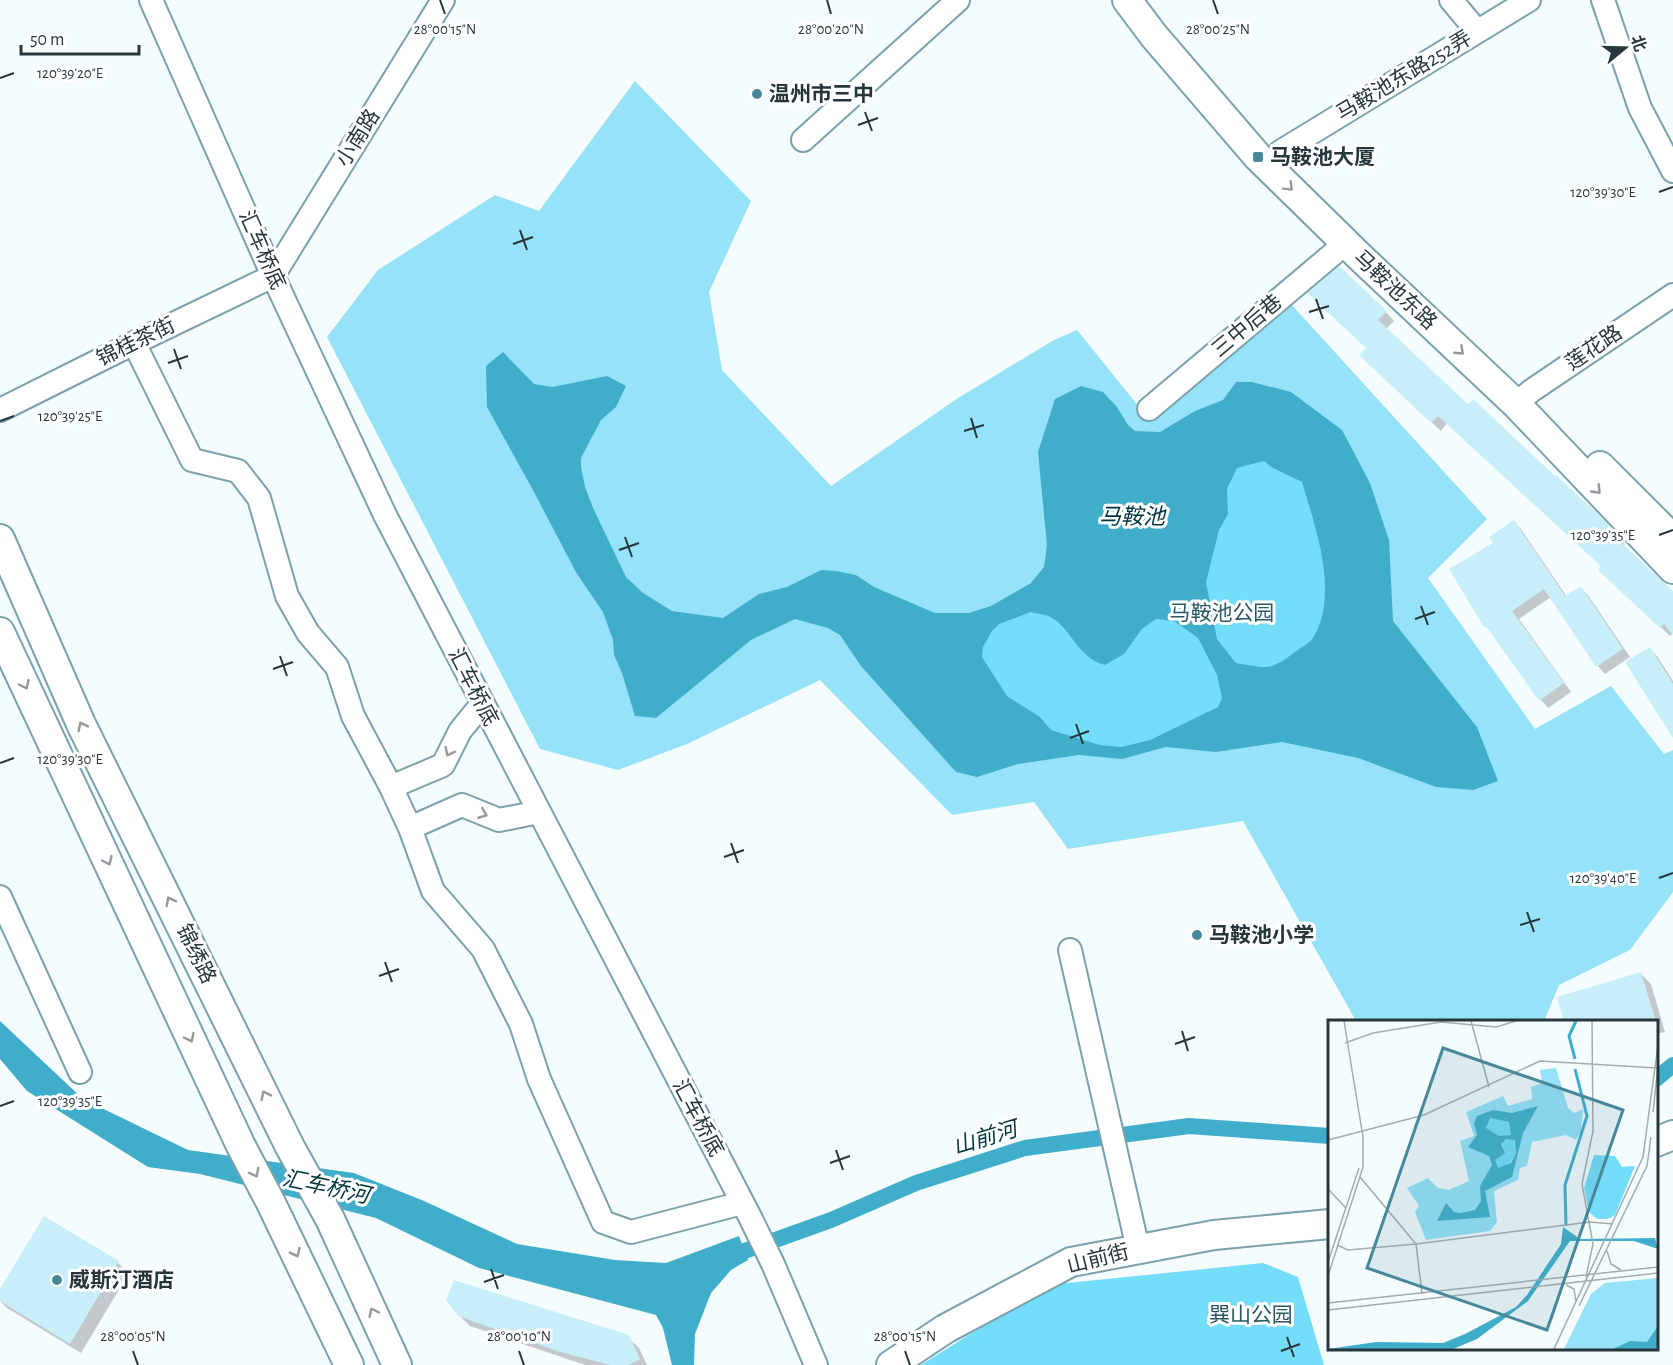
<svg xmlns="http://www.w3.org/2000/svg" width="1673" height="1365" font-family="'Alegreya Sans','Noto Sans SC',sans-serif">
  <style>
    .green { fill: #96e2f8 }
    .forest { fill: #73ddfa }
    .water { fill: #40aeca; fill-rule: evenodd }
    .shadow { fill: #0003 }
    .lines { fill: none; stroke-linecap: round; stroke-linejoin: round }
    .canal { stroke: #40aeca; stroke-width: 16 }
    .building { fill: #c8eef9 }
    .minor-casing { stroke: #7ba1ac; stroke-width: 26 }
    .major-casing { stroke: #7ba1ac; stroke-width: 32 }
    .minor { stroke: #fff; stroke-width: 22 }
    .major { stroke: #fff; stroke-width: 28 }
    .oneway { stroke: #939a9d }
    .ticks { fill: none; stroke: #27363b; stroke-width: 2 }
    .poi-dot { fill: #47889a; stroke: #fff; stroke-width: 2 }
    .labels { text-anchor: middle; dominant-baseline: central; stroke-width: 6; stroke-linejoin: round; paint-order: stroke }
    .street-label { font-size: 21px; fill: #27363b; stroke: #fff }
    .poi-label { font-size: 21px; font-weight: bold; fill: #27363b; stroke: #fff; text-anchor: start }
    .park-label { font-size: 21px; fill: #2a5864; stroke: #fff }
    .water-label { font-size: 22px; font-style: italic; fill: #013541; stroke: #fff }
    .inset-river { fill: none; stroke: #40aeca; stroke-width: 3 }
    .inset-road { fill: none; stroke: #a2adb0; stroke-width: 1.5 }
    .view { fill: #47889a; fill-opacity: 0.15; stroke: #47889a; stroke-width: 3 }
    .inset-edge { fill: none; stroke: #27363b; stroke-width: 3 }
    .ticks-label { font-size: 15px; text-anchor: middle; fill: #27363b; stroke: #fff; stroke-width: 6; stroke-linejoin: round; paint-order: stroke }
  </style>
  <rect width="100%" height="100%" fill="#f4fcfe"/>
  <path class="green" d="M635 81 751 201 709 292 722 370 831 486 958 398 1054 340 1077 330 1148 418 1291 304 1487 519 1428 578 1535 729 1611 686 1664 754 1673 750V892L1630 950 1559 985 1544 1021H1356L1243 821 1068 849 1034 802 952 815 820 680 687 744 618 770 540 749 327 337 378 270 495 195 539 211Z"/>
  <path class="forest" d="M1264 461 1273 468 1302 482C1315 527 1340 594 1313 638 1310 642 1304 646 1299 649 1270 671 1272 669 1236 663L1217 639 1206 582 1219 530 1228 513 1227 489 1237 468Z
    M1031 612C1037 614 1045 614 1050 617 1070 626 1077 658 1105 665L1124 654 1142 629 1156 619 1174 620 1198 638 1217 675 1222 698 1218 707 1150 740 1121 747 1100 745 1051 730 1040 717 1007 696 982 657 983 647 987 636 999 624Z
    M1263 1263 1298 1277 1324 1365H921L1048 1285Z"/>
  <path class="water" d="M503 352 534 384 552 387 607 376 626 386 616 407 601 420 581 458V467L585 487 593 508 626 577 643 593 672 611 723 618 759 594 787 587 821 570 836 571 856 575 874 587 935 613H969L991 606 1031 583 1044 567 1047 545 1038 452 1055 399 1081 386 1103 392 1117 407 1128 425 1135 431 1160 432 1195 411 1223 400 1236 382H1252L1291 392 1342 430 1370 483 1389 540 1393 621 1477 727 1498 781 1473 790 1436 787 1358 758 1282 742 1216 752 1166 747 1122 759 1079 755 1018 764 977 777 956 772 861 666 840 635 828 628 795 619 751 640 656 718 635 716 622 673 614 655 613 640 603 612 577 574 534 492 487 407 486 366ZM1264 461 1273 468 1302 482C1315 527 1340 594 1313 638 1310 642 1304 646 1299 649 1270 671 1271 669 1236 663L1217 639 1206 582 1219 530 1228 514 1227 489 1237 468ZM1031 612C1037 614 1045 614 1050 617 1070 626 1077 658 1105 665L1124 654 1142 629 1156 619 1174 621 1198 638 1217 675 1222 698 1218 707 1150 740 1121 747 1100 745 1051 730 1040 717 1007 696 982 657 983 647 992 631 999 624Z
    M0 1021 83 1099 188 1150 354 1173 424 1201 517 1244 615 1260 666 1263 739 1236 748 1260 731 1270 711 1293 695 1334 694 1365H672L663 1328 656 1315 479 1268 376 1218 200 1174 148 1167 27 1091 0 1059Z"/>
  <path class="shadow" d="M1318 302 1386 312 1394 321 1386 329 1468 406 1599 517 1625 544 1623 547 1673 593V633L1670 636 1609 579 1603 567 1447 423 1441 431 1370 364 1368 348Z
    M1514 522 1521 529 1567 597 1580 588 1588 595 1630 657 1605 674 1598 666 1551 597 1519 619 1571 692 1548 708 1541 700 1493 633 1485 626 1495 543Z
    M1650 649 1657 656 1673 681V733Z
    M1640 973 1651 984 1665 1032 1656 1034V1022H1566Z
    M45 1218 118 1263 129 1273 81 1353 7 1308 0 1301V1292Z
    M459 1315 628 1337 639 1348 647 1365H585L470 1326Z"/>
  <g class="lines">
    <path class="canal" d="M1656 1079 1673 1065
      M725 1258 831 1220 916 1183 1025 1148 1189 1126 1330 1136"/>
  </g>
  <path class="building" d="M1339 266 1387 311 1378 320 1468 404 1473 399 1555 476 1556 475 1600 516 1618 535 1615 537 1673 591V635L1664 624 1660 628 1598 570 1601 566 1438 416 1431 423 1359 355 1366 348 1307 293Z
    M1514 520 1565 596 1581 586 1623 649 1596 667 1544 589 1512 611 1564 683 1539 701 1486 626 1484 627 1449 569 1493 543 1489 537Z
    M1650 647 1673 684V738L1625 662Z
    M1641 972 1656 1022H1564L1557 997Z
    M44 1216 119 1261 70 1344 0 1301V1289Z
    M454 1280 629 1335 640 1359 628 1365H610L557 1351 458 1316 446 1300Z"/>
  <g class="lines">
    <g class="minor-casing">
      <path id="minor" d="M151 0 273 276 385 515 749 1215 773 1264 816 1365
        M1451 0 1477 31
        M1603 0 1640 108 1673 171
        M803 140 958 0
        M1280 152 1529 0
        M134 343 192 460 238 471 259 498 287 596 308 633 337 667 353 716 391 787 410 828 433 891 483 949 521 1024 539 1079 603 1222 631 1232 742 1203
        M1516 404 1531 391 1673 295
        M1149 409 1346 243
        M0 410 134 343 273 276 443 0
        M391 787 443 765 460 731 482 704
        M410 828 462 805 499 820 539 812
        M0 897 80 1072
        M1070 950 1138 1249"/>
    </g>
    <g class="major-casing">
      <path id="major" d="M1127 0 1154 36 1258 157 1359 256 1516 404 1673 569
        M1600 466 1673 539
        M0 539 81 724 290 1147 330 1219 397 1365
        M0 632 241 1146 270 1201 349 1365
        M1656 1142 1673 1135
        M891 1365 945 1329 1071 1262 1214 1235 1330 1224"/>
    </g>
    <use href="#minor" class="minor"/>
    <use href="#major" class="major"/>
  </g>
  <defs><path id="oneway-chevron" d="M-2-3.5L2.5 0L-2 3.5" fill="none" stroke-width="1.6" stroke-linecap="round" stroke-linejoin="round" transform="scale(1.5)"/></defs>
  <g class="oneway">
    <use href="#oneway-chevron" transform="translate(1289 187) rotate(45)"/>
    <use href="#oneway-chevron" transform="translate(1460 351) rotate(43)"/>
    <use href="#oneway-chevron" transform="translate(1597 490) rotate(46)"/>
    <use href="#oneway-chevron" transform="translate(25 685) rotate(65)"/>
    <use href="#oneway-chevron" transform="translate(82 726) rotate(-116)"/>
    <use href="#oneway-chevron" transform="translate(449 752) rotate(117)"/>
    <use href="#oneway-chevron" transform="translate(483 814) rotate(22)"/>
    <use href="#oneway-chevron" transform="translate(108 861) rotate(65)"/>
    <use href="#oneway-chevron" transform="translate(170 901) rotate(-117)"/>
    <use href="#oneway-chevron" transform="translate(190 1038) rotate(65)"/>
    <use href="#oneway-chevron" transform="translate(265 1095) rotate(-116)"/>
    <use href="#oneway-chevron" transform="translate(255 1173) rotate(62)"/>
    <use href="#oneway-chevron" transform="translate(296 1253) rotate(64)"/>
    <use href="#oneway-chevron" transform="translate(373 1312) rotate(-115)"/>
  </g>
  <path class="ticks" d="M440 0 445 14M827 0 831 14M1213 0 1218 14M0 78 14 73M865 112 872 131M858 125 878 118M1659 192 1673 187M520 230 527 250M513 244 533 237M1316 299 1323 319M1309 312 1329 306M174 349 181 369M168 363 188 356M971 418 977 438M0 421 14 416M964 431 984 425M1659 535 1673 530M625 537 632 557M619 550 639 543M1421 606 1428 625M1415 619 1435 612M280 656 287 676M273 669 293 662M1076 724 1083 744M1070 738 1089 731M0 763 14 758M731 843 738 863M724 857 744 850M1659 878 1673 873M1527 912 1534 932M1520 925 1540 919M385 962 392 982M379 976 399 969M1182 1031 1188 1051M1175 1044 1195 1037M0 1106 14 1101M836 1150 843 1170M830 1163 850 1156M491 1269 498 1289M484 1282 504 1275M1287 1337 1294 1357M133 1351 138 1365M519 1351 524 1365M905 1351 910 1365M1281 1351 1300 1344"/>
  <g class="poi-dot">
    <circle cx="757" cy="94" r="6"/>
    <rect x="1252" y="151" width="12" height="12" rx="3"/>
    <circle cx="1197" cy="935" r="6"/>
    <circle cx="57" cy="1280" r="6"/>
  </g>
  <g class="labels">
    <g class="street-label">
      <text transform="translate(1404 76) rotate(-31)">马鞍池东路252弄</text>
      <text transform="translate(358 138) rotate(-58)">小南路</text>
      <text transform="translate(262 250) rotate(66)">汇车桥底</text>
      <text transform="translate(1395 290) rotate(43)">马鞍池东路</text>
      <text transform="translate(1247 326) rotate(-40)">三中后巷</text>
      <text transform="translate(136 342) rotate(-26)">锦桂茶街</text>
      <text transform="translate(1594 348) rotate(-34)">莲花路</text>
      <text transform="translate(473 687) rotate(63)">汇车桥底</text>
      <text transform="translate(196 954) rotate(64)">锦绣路</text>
      <text transform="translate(698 1118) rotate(62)">汇车桥底</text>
      <text transform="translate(1098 1259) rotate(-14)">山前街</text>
    </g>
    <g class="poi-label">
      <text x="769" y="94">温州市三中</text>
      <text x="1270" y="157">马鞍池大厦</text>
      <text x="1209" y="935">马鞍池小学</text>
      <text x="69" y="1280">威斯汀酒店</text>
    </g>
    <g class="park-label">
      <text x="1222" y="613">马鞍池公园</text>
      <text x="1251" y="1315">巽山公园</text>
    </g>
    <g class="water-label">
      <text x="1132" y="517">马鞍池</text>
      <text transform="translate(985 1138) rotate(-17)">山前河</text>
      <text transform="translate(326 1187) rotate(12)">汇车桥河</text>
    </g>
  </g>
  <g transform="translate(1328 1020)">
    <rect width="330" height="330" fill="#f4fcfe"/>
    <path d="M228 48 240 88 246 93 255 89 253 111 248 120 238 115 204 122 199 146 192 148 190 160 166 171 169 202 162 211 98 220 87 192 91 186 79 168 100 158 110 168 121 170 141 161 132 121 146 116 138 92 175 76 180 86 204 79 203 67 214 63 212 50ZM330 258V329H236L263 274 277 263Z" fill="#96e2f8"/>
    <path d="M162 98 181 102 183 115 171 116 159 109 157 103ZM183 118 188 120 187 137 176 147 169 148 167 140 177 133 174 122ZM266 135 287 136 294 147 307 146 287 195 280 199H269L261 192 256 168Z" fill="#73ddfa"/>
    <path d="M210 86 195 113 184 157 157 171 162 197 109 201 118 183 126 192 133 193 147 190 153 181 152 166 164 145 161 136 140 127 149 115 146 103 149 96 165 90 184 93ZM162 98 181 102 183 115 171 116 158 108ZM178 119 187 120 188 134 183 143 170 148 167 140 177 133 173 124ZM235 207 252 219 327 218 330 229 306 221H242L200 281 149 319 125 329H0L48 322 115 323 137 314 188 287 199 275 233 224ZM330 306V329H285L302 321 319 322Z" fill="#40aeca" fill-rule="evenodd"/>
    <path class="inset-river" d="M247 39 241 16 248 1M238 206 237 165 259 96 247 49"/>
    <path class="inset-road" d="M143 1 161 67M17 23 45 13 113 2 168 7 188 1M325 92 330 46M0 120 96 95 212 41 329 48M32 157 88 224 94 274M0 169 18 188M262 202 285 204M9 225 20 230 88 224 262 202M279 231 283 244 293 250M0 242 31 148M0 256 35 147V117L16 1M258 257 265 224 254 164 265 111 264 1M238 265 246 269 248 282M0 283 330 247M251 286 319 146 323 117M0 290 330 253M226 329 315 137 330 25"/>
    <path class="view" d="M115 28 295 90 219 310 39 248Z"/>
    <rect width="330" height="330" class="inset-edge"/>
  </g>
  <g class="ticks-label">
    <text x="445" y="34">28°00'15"N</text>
    <text x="831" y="34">28°00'20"N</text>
    <text x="1218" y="34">28°00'25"N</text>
    <text x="70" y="78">120°39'20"E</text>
    <text x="1603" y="197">120°39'30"E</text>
    <text x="70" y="421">120°39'25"E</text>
    <text x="1603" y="540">120°39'35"E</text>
    <text x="70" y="764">120°39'30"E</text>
    <text x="1603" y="883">120°39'40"E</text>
    <text x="70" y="1106">120°39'35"E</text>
    <text x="133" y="1341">28°00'05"N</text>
    <text x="519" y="1341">28°00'10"N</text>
    <text x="905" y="1341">28°00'15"N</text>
  </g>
  <g transform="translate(1625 48) rotate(71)" stroke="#ffffff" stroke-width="4.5" paint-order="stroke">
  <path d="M0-4.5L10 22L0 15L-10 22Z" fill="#27363b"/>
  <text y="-9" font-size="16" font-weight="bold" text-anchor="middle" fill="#27363b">北</text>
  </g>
  <path d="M21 45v9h118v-9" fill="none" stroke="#27363b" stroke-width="3"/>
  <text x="30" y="45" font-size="18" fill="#27363b" stroke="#ffffff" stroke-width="4.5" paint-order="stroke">50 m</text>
</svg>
